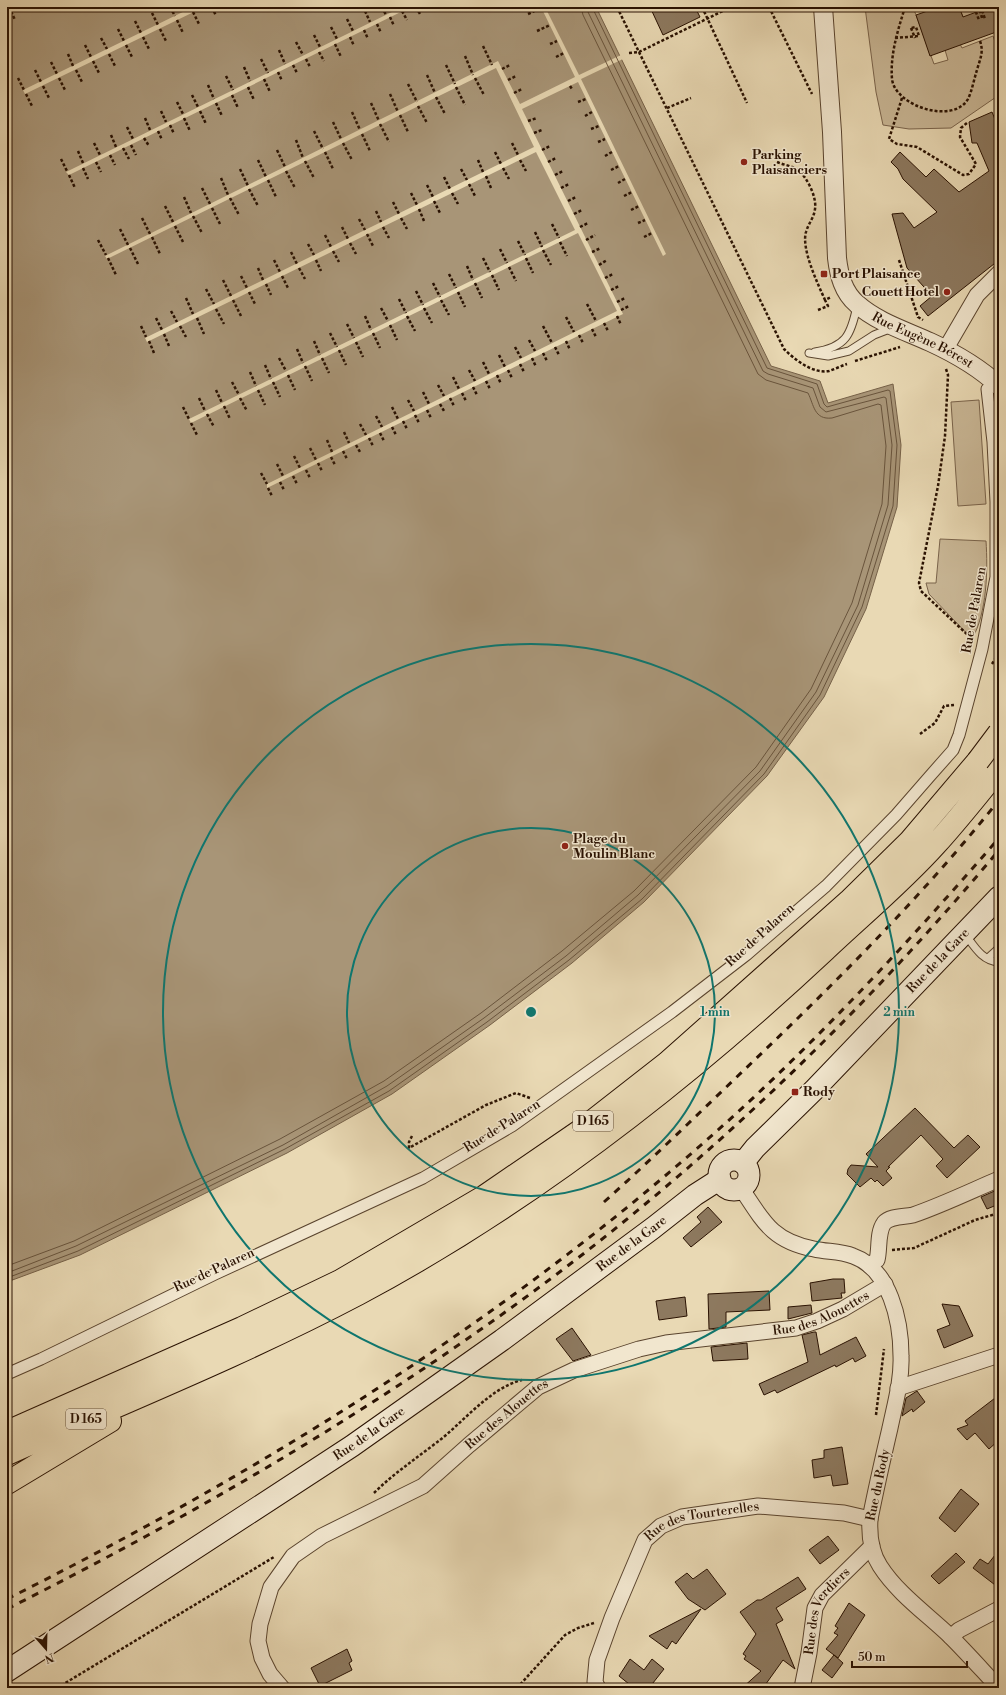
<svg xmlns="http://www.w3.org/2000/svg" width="1006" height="1695" font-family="'Libre Bodoni',serif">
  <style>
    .green { fill: #c9b796; stroke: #7a644c }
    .water { fill: #a89577; stroke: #766148 }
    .pier { fill: #e9d9b4 }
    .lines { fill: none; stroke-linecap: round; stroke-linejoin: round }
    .shore { stroke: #69543c; stroke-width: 1 }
    .building { fill: #8d795f; stroke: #2a1202 }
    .service-casing { stroke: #5a442e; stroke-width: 9 }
    .pedestrian-casing { stroke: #5a442e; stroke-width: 13 }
    .minor-casing { stroke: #5a442e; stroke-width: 17 }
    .tertiary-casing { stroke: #5a442e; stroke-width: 20 }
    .secondary-casing { stroke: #2a1202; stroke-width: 23 }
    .trunk-casing { stroke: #2a1202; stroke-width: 24 }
    .path { stroke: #2a1202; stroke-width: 2.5; stroke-dasharray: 3 2; stroke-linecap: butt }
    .service { stroke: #f1e6ce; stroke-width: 7 }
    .pedestrian { stroke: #f1e6ce; stroke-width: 11 }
    .minor { stroke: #f1e6ce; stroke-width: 15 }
    .tertiary { stroke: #f1e6ce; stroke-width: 18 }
    .secondary { stroke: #f1e6ce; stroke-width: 21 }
    .trunk { stroke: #e9d9b4; stroke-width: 22 }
    .rail { stroke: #2a1202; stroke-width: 3; stroke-dasharray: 7 7; stroke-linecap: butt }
    .trunk-bridge-casing { stroke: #2a1202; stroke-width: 24; stroke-linecap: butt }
    .path-bridge { stroke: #2a1202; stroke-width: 2.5; stroke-dasharray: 3 2; stroke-linecap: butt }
    .trunk-bridge { stroke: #e9d9b4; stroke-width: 22 }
    .ring { fill: none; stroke: #0f766e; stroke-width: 2 }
    .poi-dot { fill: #8f2418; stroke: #f1e6ce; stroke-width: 1.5 }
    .labels { text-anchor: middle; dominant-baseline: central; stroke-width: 3; stroke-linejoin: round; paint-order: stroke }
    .shield { fill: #f1e6ce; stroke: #66523f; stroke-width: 1 }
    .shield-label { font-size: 12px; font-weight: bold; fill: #2a1202 }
    .poi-label { font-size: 13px; font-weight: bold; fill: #2a1202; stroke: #f1e6ce; text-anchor: start }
    .street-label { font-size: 13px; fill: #2a1202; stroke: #f1e6ce }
    .centre { fill: #0f766e; stroke: #f1e6ce; stroke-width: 2 }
    .ring-label { font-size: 12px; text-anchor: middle; font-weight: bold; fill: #0f766e; stroke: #f1e6ce; stroke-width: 3; stroke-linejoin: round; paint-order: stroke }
  </style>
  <rect width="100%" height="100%" fill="#e9d9b4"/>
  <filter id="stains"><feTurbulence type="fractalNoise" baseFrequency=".005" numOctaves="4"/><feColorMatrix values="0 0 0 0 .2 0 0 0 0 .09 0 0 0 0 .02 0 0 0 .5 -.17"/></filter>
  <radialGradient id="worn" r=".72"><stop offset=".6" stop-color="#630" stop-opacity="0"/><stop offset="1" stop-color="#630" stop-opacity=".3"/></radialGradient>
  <path class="green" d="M865 7H913L934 64 948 60 945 50 959 42 962 48 993 36 999 53V95L951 128 909 129 883 125 876 92Z
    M959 7H989L966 24Z
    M979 400 986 504 958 506 951 402Z
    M940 539 986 541C988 570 987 613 972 639L929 594 926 583H936Z"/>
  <path class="water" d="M7 7H596L771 366 820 381 828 403 893 384 901 445 897 507 866 609 824 697 767 776 644 902 572 963 490 1025 392 1094 287 1153 80 1255 7 1282Z"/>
  <path class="pier" d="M193 7H204L25 94 23 90Z
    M402 7H411L69 175 66 172Z
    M541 7H545L579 75 621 55 623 59 581 79 666 254 663 256 578 82 522 109 623 314 267 488V484L617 311 578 233 191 423 189 419 575 230 536 152 147 342 145 338 534 147 496 68 107 259 105 256 498 61 520 104 575 77Z"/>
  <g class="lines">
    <path class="shore" d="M7 1266 74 1241 280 1139 384 1081 481 1013 562 951 634 891 756 767 811 689 852 603 882 504 886 446 881 405 878 404 832 418C814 420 814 405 808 393L766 380 758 374 583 15 581 7
      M7 1273 76 1246 283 1145 387 1086 484 1018 566 956 638 895 760 771 816 692 858 605 888 505 892 445 886 398 884 397 826 412 820 407 813 388 768 374 763 371 588 12 587 7
      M7 1278 78 1251 285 1149 389 1091 487 1022 569 960 642 899 764 774 820 695 862 607 893 506 897 445 890 391 888 390 827 407 824 404 817 384 767 368 592 7"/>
  </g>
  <path class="building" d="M650 7H695L700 17 663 35Z
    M939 7H959L963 17 990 7H999V31L930 56 916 15Z
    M992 112 999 129V260L928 316 920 306 932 296 907 268 892 214 903 213 914 228 937 212 903 179 898 169 891 162 900 152 926 177 934 169 959 192 989 171 977 143H972L969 122Z
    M915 1108 954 1148 968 1135 980 1147 947 1178 936 1166 943 1159 921 1135 888 1167H890L886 1171 892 1178 883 1186 877 1180 875 1182 871 1178 860 1187 847 1174 848 1169 851 1165 878 1167 866 1154Z
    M999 1189V1204L987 1209 981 1197Z
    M708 1207 722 1222 691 1247 683 1238 701 1222 697 1217Z
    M833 1279H844L845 1293H841L842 1298 812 1301 810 1283Z
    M769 1291 770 1310 726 1312V1327L709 1329 708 1294Z
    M685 1297 687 1316 659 1320 656 1301Z
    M942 1304 959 1306 973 1336 944 1348 937 1330 950 1325Z
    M811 1305 812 1313 788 1319V1307Z
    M572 1328 591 1355 573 1361 556 1339Z
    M814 1332H816L820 1355 856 1337 866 1356 855 1362 853 1358 836 1367 835 1365 777 1393 775 1390 764 1395 759 1384 808 1362 802 1335Z
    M747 1343 748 1359 713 1361 711 1347Z
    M917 1391 925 1402 913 1412 912 1409 902 1416 906 1398Z
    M999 1395V1440L989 1449 975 1433 967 1440 957 1429 968 1425 965 1421Z
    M842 1447 848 1484 833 1486 831 1475 814 1478 812 1460 824 1458V1450Z
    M961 1489 979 1504 955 1532 939 1518Z
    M828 1536 839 1550 820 1564 809 1550Z
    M999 1550V1588L973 1568 980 1559 988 1564Z
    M956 1553 965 1562 939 1584 931 1576Z
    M707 1569 726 1594 705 1610 688 1599 675 1582 687 1573 693 1579Z
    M798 1577 806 1589 776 1608 783 1620 776 1624 795 1669 783 1660 763 1688H742L761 1671 744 1659 746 1656 743 1654 756 1634 740 1612 757 1600H761Z
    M849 1603 865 1615 838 1658 826 1649 838 1635 834 1633 838 1628 835 1626Z
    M701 1609 676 1644 672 1641 667 1649 649 1636Z
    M347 1649 352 1661 349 1663 352 1670 320 1686 311 1668Z
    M834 1655 843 1663 832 1678 822 1670Z
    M630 1659 644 1670 652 1659 664 1669 649 1688H634L619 1676Z"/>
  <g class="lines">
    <g class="service-casing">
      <path id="service" d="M815 352C846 347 851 335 857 306
        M809 353 828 356 849 351 874 335 892 328
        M965 934C974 946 982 961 999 962
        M988 958 999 948"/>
    </g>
    <g class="pedestrian-casing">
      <path id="pedestrian" d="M7 1374 41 1359 215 1274 423 1178 512 1126 672 1012 746 955 826 886 896 815 930 776 953 750 959 735 982 649 996 577V502L993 442 987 389"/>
    </g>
    <g class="minor-casing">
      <g id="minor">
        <path d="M945 350 977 295 999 273"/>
        <path d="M741 1188C763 1221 772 1241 814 1249 827 1252 840 1251 853 1256 890 1269 901 1321 901 1356 902 1380 895 1404 890 1428 883 1458 876 1489 870 1519 869 1535 871 1552 880 1566 898 1594 927 1614 951 1637 967 1653 983 1671 999 1688"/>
        <path d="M869 1265 877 1260C880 1249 877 1233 884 1223 890 1216 904 1217 913 1215 942 1205 971 1191 999 1179"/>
        <path d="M898 1388 999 1355"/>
        <path d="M951 1637 959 1630 999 1609"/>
        <path id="s1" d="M282 1688 270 1674 262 1658 258 1641 260 1624 271 1587 293 1556 322 1536 423 1486 469 1445 538 1387 574 1370 639 1349 666 1343 796 1328 817 1321 843 1309 885 1284"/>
        <path id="s2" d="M598 1688 595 1682 597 1660 612 1618 645 1540 661 1526 682 1517 758 1506 844 1513 870 1519"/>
        <path id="s3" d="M802 1688 809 1653 815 1608 822 1595 872 1546"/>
      </g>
    </g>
    <g class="tertiary-casing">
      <g id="tertiary">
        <path id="s4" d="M823 7 832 132 837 258C839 275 843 292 857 304 877 322 906 331 930 342 954 353 980 368 999 386"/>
      </g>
    </g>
    <g class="secondary-casing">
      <g id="secondary">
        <circle cx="734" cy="1175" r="15"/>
        <path id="s5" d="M743 1163 755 1148 814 1090 999 897"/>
        <path id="s6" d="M7 1671 352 1446 502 1340 653 1228 695 1195 720 1179"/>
      </g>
    </g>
    <g class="trunk-casing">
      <path id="trunk" d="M7 1432 242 1328 340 1281 485 1196 580 1131 667 1063 849 901 910 841 978 761
        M7 1454C124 1402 244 1354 358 1294 529 1203 684 1082 825 950 862 915 902 882 936 844 958 820 978 794 999 769
        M7 1483 110 1421"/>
    </g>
    <path class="path" d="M9 7 15 20
      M36 7 37 10
      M170 7 175 16
      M191 7V8
      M212 7 216 16
      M233 7 234 8
      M382 7 386 15
      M416 7 420 14
      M617 7 784 349C795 360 813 374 829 371 835 369 841 366 847 364
      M702 7 747 103
      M769 7 812 94
      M905 7C898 30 890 54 892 79 895 106 953 125 968 99 972 91 974 79 977 70 980 59 984 52 980 41
      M927 7 929 11
      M974 7 979 20
      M365 11 370 22
      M402 11 407 20
      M193 12 199 24
      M152 13 158 25
      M528 14 541 8
      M390 17 394 26
      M982 18 980 11 982 10 985 19H986
      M347 19 353 31
      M177 20 183 33
      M135 21 141 33
      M377 24 381 33
      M331 27 337 39
      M118 29 124 41
      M160 29 166 41
      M364 30 368 39
      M537 31 550 25
      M314 35 320 47
      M143 37 149 49
      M350 37 354 46
      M101 38 107 49
      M895 38 919 36 916 27 911 28
      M296 42 303 55
      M335 44 341 57
      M550 44 557 41
      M85 45 91 57
      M126 45 132 57
      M483 46 492 65
      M279 50 285 64
      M319 52 324 61
      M629 53 639 52 731 7
      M68 54 73 66
      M109 54 115 66
      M465 56 473 75
      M556 57 564 53
      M261 59 268 73
      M306 59 310 67
      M93 61 99 73
      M51 62 57 74
      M293 65 297 73
      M446 65 455 84
      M244 67 250 81
      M502 69 510 65
      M35 70 41 82
      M76 70 82 82
      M278 72 282 81
      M427 75 435 93
      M226 76 233 90
      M18 78 24 90
      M59 78 65 90
      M475 78 484 95
      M264 79 270 92
      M508 80 516 76
      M408 84 417 102
      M208 85 214 99
      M43 86 49 98
      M570 86 572 89
      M248 87 254 100
      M456 87 465 105
      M514 93 522 89
      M26 94 32 106
      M390 94 398 112
      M192 95 198 107
      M232 95 238 108
      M436 97 445 114
      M902 98 889 139 897 144 917 147 963 175 969 174 976 164 960 137 961 128 968 122
      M177 102 183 114
      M578 102 586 99
      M216 103 222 116
      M371 103 379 121
      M418 106 427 123
      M667 108 691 98
      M161 111 166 122
      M200 111 206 124
      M352 112 360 130
      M400 115 408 132
      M585 116 592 112
      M145 118 150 130
      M184 118 190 131
      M528 121 537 118
      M333 122 341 139
      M380 124 389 142
      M170 125 174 134
      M127 127 133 139
      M591 129 599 126
      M158 131 162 140
      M314 131 323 149
      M534 133 542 130
      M362 134 370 151
      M111 135 116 147
      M144 138 149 146
      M296 140 303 158
      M598 142 605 139
      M94 143 100 155
      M343 143 352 160
      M512 143 518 155
      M131 145 136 155
      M123 148 129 159
      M277 150 285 167
      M542 150 550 146
      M78 151 83 163
      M325 152 333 169
      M495 152 501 164
      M110 155 115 165
      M605 156 612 152
      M61 159 67 171
      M258 160 266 177
      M478 160 483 172
      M520 160 526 171
      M305 161 314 178
      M96 162 101 172
      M548 162 556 158
      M777 162C784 165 792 166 798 170 807 177 817 197 815 209 814 218 808 224 806 232 801 249 818 284 825 300
      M83 168 88 179
      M503 168 509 179
      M240 169 248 186
      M461 169 467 180
      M611 170 619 166
      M286 171 295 188
      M69 175 75 188
      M555 175 563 171
      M486 176 491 188
      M444 177 450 189
      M221 178 228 195
      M268 180 276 197
      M618 183 625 179
      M469 184 475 196
      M427 185 433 197
      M202 188 210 204
      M561 188 569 184
      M249 189 258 206
      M411 193 417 205
      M452 193 458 204
      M624 196 632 192
      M184 197 191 213
      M230 198 239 215
      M434 201 440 213
      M568 201 576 197
      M393 202 399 214
      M165 206 173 222
      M212 208 220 224
      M419 209 424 221
      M631 210 639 206
      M376 211 381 222
      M574 214 582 210
      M193 216 202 233
      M142 218 150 234
      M401 218 407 229
      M359 219 365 230
      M638 223 645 220
      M552 224 559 238
      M175 226 183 242
      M342 227 348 239
      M383 227 389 238
      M580 227 588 223
      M120 229 128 245
      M535 232 542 247
      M367 234 373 246
      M325 235 331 247
      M152 237 160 254
      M644 237 652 233
      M98 240 106 255
      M586 240 595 235
      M518 241 525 255
      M560 242 567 256
      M350 243 356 254
      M308 244 314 255
      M130 248 138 264
      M500 249 507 263
      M543 250 551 265
      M333 251 339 262
      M291 252 297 264
      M592 252 601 248
      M108 258 116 275
      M483 258 490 272
      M526 258 533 273
      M274 260 280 272
      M316 260 321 271
      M899 260 918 317 923 320
      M599 265 607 260
      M467 266 473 280
      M509 267 516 281
      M258 268 263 280
      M299 268 305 279
      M449 274 456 288
      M492 275 499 290
      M241 276 247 288
      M282 276 288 288
      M605 278 613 274
      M223 280 231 296
      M433 283 440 297
      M475 283 482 298
      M266 284 271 295
      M206 289 214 304
      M611 290 619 286
      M416 291 423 305
      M249 292 255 304
      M458 292 465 307
      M186 298 193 314
      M399 299 406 313
      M233 300 241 316
      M441 300 449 315
      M617 302 625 298
      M587 304 596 321
      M381 308 388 321
      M424 308 432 323
      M216 309 224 324
      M621 310 629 306
      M818 310 828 306 825 300 831 297
      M171 311 177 322
      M365 316 371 330
      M407 316 415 331
      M617 316 621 325
      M566 317 574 332
      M156 318 162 330
      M197 318 204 334
      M604 323 608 331
      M347 324 354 338
      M390 325 397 340
      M141 326 146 337
      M180 326 186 337
      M543 326 552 343
      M592 329 596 337
      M330 333 337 347
      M373 333 380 348
      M164 334 169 346
      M579 335 583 343
      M529 340 535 351
      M149 341 154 353
      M314 341 320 355
      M566 341 570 350
      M356 342 363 357
      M515 347 521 358
      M555 347 559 355
      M297 349 303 363
      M339 350 346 365
      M543 353 547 361
      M499 355 505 367
      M279 358 286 371
      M322 358 329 373
      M532 358 536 367
      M855 361 900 347
      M483 362 489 374
      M520 364 524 372
      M265 365 271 379
      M305 366 312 381
      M946 369 948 375 945 436 938 486 919 583 921 591 972 639
      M469 370 475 381
      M508 370 512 378
      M250 372 256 386
      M288 375 295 390
      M497 375 501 384
      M453 377 459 389
      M486 381 490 389
      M232 382 239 395
      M273 382 280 397
      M438 385 444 396
      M473 387 477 395
      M216 390 222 403
      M258 390 265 405
      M423 392 429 404
      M462 393 466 401
      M199 398 205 411
      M240 398 247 411
      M450 398 454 406
      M408 400 414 411
      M440 404 444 411
      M224 406 230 419
      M183 407 189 419
      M392 407 398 419
      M427 410 431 418
      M207 414 214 427
      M415 415 419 423
      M376 416 382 427
      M403 421 407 429
      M191 423 197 435
      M360 424 366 435
      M392 427 396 435
      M344 432 349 443
      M380 433 384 441
      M369 438 373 446
      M327 440 332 452
      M356 445 360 452
      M310 448 316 460
      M343 451 347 459
      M294 456 300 468
      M331 457 335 465
      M318 463 322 471
      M277 464 283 476
      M306 470 310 478
      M261 473 267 484
      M293 476 297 484
      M280 482 284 490
      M268 488 272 496
      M992 664 999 653
      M920 734 935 723 944 706 954 705
      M412 1136 409 1142V1148L486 1105 516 1093 530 1098
      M892 1250 914 1248 975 1220 999 1213
      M876 1415 884 1349
      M374 1493C393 1474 414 1460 436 1443 462 1424 489 1388 522 1380
      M57 1688 274 1557
      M517 1688 565 1635 578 1628 594 1623"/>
    <use href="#service" class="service"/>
    <use href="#pedestrian" class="pedestrian"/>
    <use href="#minor" class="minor"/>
    <use href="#tertiary" class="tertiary"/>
    <use href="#secondary" class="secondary"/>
    <use href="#trunk" class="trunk"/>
    <path class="rail" d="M604 1202C651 1160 696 1116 742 1072 832 986 921 898 999 800
      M7 1599C265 1470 513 1315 728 1121 825 1033 913 937 999 838
      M7 1609C210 1507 408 1390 587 1251 738 1133 876 997 999 850"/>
    <g class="trunk-bridge-casing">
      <path id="trunk-bridge" d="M978 761 999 733"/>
    </g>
    <path class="path-bridge" d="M911 28 915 38"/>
    <use href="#trunk-bridge" class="trunk-bridge"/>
  </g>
  <g class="ring">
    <circle cx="531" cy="1012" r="184"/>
    <circle cx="531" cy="1012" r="368"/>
  </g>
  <g class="poi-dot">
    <circle cx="744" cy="162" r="4"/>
    <rect x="820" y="270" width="8" height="8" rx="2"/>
    <circle cx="947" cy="292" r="4"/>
    <circle cx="565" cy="846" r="4"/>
    <rect x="791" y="1088" width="8" height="8" rx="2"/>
  </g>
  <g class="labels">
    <g class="shield">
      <rect x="573" y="1111" width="40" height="20" rx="3"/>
      <rect x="66" y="1409" width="40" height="20" rx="3"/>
    </g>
    <g class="shield-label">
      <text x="593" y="1121">D 165</text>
      <text x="86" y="1419">D 165</text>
    </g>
    <g class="poi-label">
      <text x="752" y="155">Parking<tspan x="752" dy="15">Plaisanciers</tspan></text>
      <text x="832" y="274">Port Plaisance</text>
      <text x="939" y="292" text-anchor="end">Couett Hotel</text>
      <text x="573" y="839">Plage du<tspan x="573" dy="15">Moulin Blanc</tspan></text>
      <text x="803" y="1092">Rody</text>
    </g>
    <g class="street-label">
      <text stroke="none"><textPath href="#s4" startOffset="378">Rue Eugène Bérest</textPath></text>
      <text transform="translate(974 610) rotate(-80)">Rue de Palaren</text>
      <text transform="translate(760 935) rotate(-42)">Rue de Palaren</text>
      <text stroke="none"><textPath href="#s5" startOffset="281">Rue de la Gare</textPath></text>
      <text transform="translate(502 1126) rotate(-32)">Rue de Palaren</text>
      <text stroke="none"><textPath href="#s6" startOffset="757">Rue de la Gare</textPath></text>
      <text transform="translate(214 1270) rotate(-25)">Rue de Palaren</text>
      <text stroke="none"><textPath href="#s1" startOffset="742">Rue des Alouettes</textPath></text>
      <text stroke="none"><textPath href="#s1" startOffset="406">Rue des Alouettes</textPath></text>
      <text stroke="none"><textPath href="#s6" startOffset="433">Rue de la Gare</textPath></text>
      <text transform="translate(878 1485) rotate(-78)">Rue du Rody</text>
      <text stroke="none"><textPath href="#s2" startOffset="220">Rue des Tourterelles</textPath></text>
      <text stroke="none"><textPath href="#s3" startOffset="83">Rue des Verdiers</textPath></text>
    </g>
  </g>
  <circle cx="531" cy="1012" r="6" class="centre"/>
  <g class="ring-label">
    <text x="715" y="1016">1 min</text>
    <text x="899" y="1016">2 min</text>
  </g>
  <rect width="1006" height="1695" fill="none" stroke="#e9d9b4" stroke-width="24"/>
  <rect x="8" y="8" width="990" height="1679" fill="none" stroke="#2a1202" stroke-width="2"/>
  <rect x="12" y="12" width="982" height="1671" fill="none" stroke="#2a1202"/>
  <g transform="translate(46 1649) rotate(160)" stroke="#f1e6ce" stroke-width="3" paint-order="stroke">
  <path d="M0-3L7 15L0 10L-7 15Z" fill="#2a1202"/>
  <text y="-6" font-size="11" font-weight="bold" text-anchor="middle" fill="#2a1202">N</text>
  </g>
  <path d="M852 1661v6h115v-6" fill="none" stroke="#2a1202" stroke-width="2"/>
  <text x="858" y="1661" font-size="12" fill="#2a1202" stroke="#f1e6ce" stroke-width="3" paint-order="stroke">50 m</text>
  <rect width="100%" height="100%" filter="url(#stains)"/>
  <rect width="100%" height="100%" fill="url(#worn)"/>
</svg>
